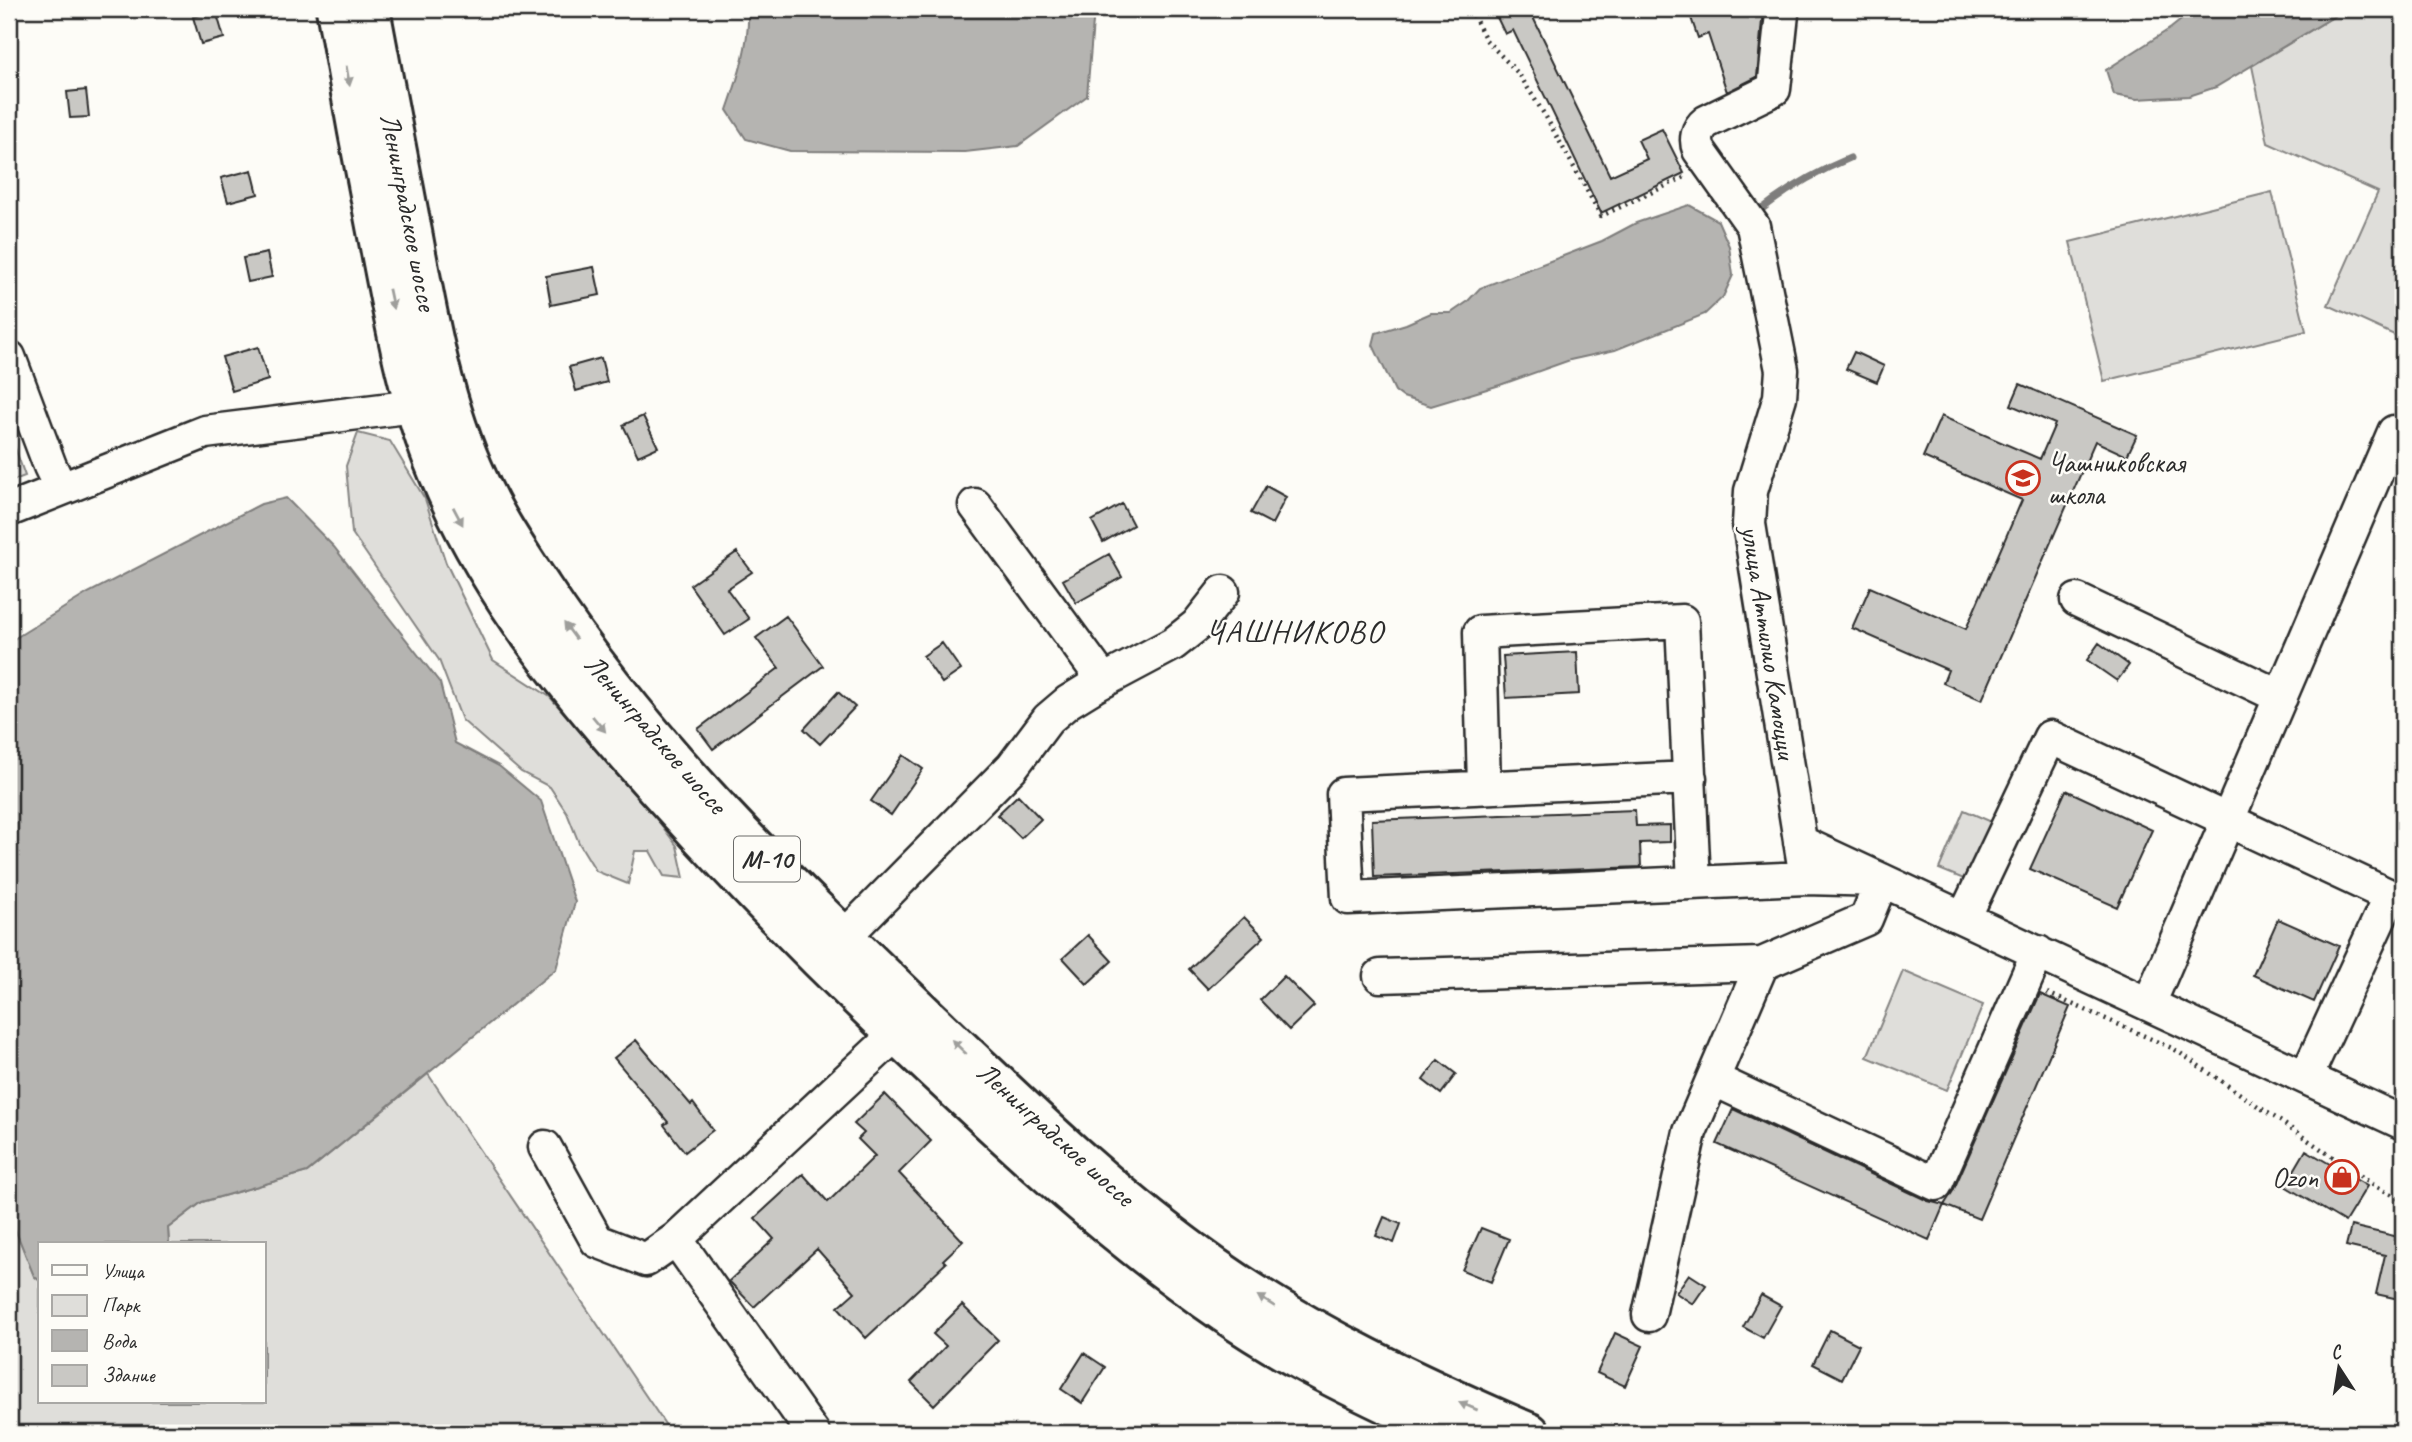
<svg xmlns="http://www.w3.org/2000/svg" width="2412" height="1442" font-family="Caveat,sans-serif">
  <style>
    .green { fill: #dfdeda; stroke: #858482; stroke-width: 2 }
    .water { fill: #b5b4b1; stroke: #7e7d7b; stroke-width: 2 }
    .lines { fill: none; stroke-linecap: round; stroke-linejoin: round }
    .stream { stroke: #7e7d7b; stroke-width: 7 }
    .building { fill: #c9c8c4; stroke: #2b2b2b; stroke-width: 2 }
    .minor-casing { stroke: #2b2b2b; stroke-width: 37 }
    .highway-casing { stroke: #2b2b2b; stroke-width: 44 }
    .path { stroke: #2b2b2b; stroke-width: 4.5; stroke-dasharray: 2 5; stroke-linecap: butt }
    .minor { stroke: #fdfcf7; stroke-width: 32 }
    .highway { stroke: #fdfcf7; stroke-width: 38 }
    .oneway { fill: #9e9e9b }
    .labels { text-anchor: middle; dominant-baseline: central; stroke-width: 5; stroke-linejoin: round; paint-order: stroke }
    .shield { fill: #fdfcf7; stroke: #6a6a68; stroke-width: 2 }
    .shield-label { font-size: 26px; font-weight: bold; fill: #2b2b2b }
    .street-label { font-size: 28px; fill: #2b2b2b; stroke: #fdfcf7 }
    .poi-label { font-size: 28px; fill: #2b2b2b; stroke: #fdfcf7; text-anchor: start }
    .quarter-label { font-size: 32px; letter-spacing: 2px; fill: #2b2b2b; stroke: #fdfcf7 }
  </style>
  <rect width="100%" height="100%" fill="#fdfcf7"/>
  <filter id="ink" filterUnits="userSpaceOnUse"><feTurbulence type="fractalNoise" baseFrequency=".0143" numOctaves="2"/><feDisplacementMap in="SourceGraphic" scale="14" xChannelSelector="R" yChannelSelector="G"/><feConvolveMatrix kernelMatrix="1 2 1 2 8 2 1 2 1" color-interpolation-filters="sRGB"/></filter>
  <g filter="url(#ink)">
    <path class="green" d="M2389 9H2403V339L2328 305 2378 192 2268 143 2252 66 2338 14Z
      M2272 192 2306 331 2104 381 2070 242Z
      M9 431 25 476 9 482Z
      M358 433 390 441 425 499 446 563 493 660 550 697 656 818 677 846 684 878 664 876 650 851H635L628 884 596 871 579 843 567 813 550 787 521 772 462 720 439 660 352 533 346 466Z
      M1964 810 2001 826 1976 884 1939 869Z
      M1903 971 1983 1005 1947 1090 1867 1057Z
      M428 1074 671 1433H9V1214L34 1276 40 1281V1402H264V1244H169L168 1228 202 1202 307 1172Z"/>
    <path class="water" d="M748 9H1094L1087 96 1018 146 965 152 790 151 746 139 727 110C738 79 750 42 748 9Z
      M2195 9H2389L2338 14 2216 87 2189 96 2137 99 2114 95 2106 70 2171 28Z
      M1689 205 1718 221 1729 246 1733 275 1723 297 1705 314 1615 350 1570 360 1500 385 1431 406 1403 397 1395 391 1373 345 1376 333 1406 324 1431 313H1451L1467 302 1480 288 1602 241 1636 223Z
      M286 498 334 547 440 683 455 743 499 766 541 801 575 902 556 969 307 1172 202 1202 168 1228 169 1244H40V1281L34 1276 9 1214V642L88 593 261 504Z"/>
    <g class="lines">
      <path class="stream" d="M1758 212C1787 189 1816 172 1850 158"/>
    </g>
    <path class="building" d="M1493 9H1529L1610 176 1647 159 1638 140 1662 129 1684 173 1601 213 1513 30 1505 34Z
      M1688 9H1763L1757 77 1727 92 1708 34 1698 38Z
      M216 11 224 38 201 44 193 17Z
      M86 90 89 117 70 118 67 92Z
      M252 170 258 194 228 202 221 178Z
      M267 253 272 277 248 282 243 258Z
      M594 267 600 295 551 305 546 276Z
      M258 347 268 380 232 391 222 357Z
      M1854 352 1884 366 1877 382 1846 369Z
      M601 358 607 382 576 391 569 367Z
      M2020 384 2137 435 2127 456 2095 441 1982 700 1943 683 1948 670 1852 628 1870 587 1966 629 2022 500 1923 457 1941 416 2040 459 2055 424 2011 405Z
      M643 416 658 447 638 456 623 425Z
      M1266 486 1286 497 1272 524 1251 513Z
      M1122 504 1133 525 1103 542 1092 521Z
      M737 552 752 572 727 589 749 619 725 635 690 585Z
      M1109 554 1122 577 1076 603 1063 580Z
      M786 616 823 666 713 749 698 729 779 668 756 638Z
      M942 643 961 670 942 683 923 656Z
      M2099 643 2129 665 2117 681 2087 660Z
      M1577 652 1579 694 1506 698 1503 656Z
      M838 692 855 707 820 744 804 729Z
      M903 755 923 769 891 815 871 801Z
      M2066 790 2152 830 2117 907 2030 869Z
      M1018 795 1041 819 1021 838 997 815Z
      M1635 810 1636 826 1670 825V842L1640 843 1641 867 1374 877 1372 820Z
      M1244 917 1264 937 1208 989 1189 969Z
      M2278 919 2339 946 2314 1002 2253 975Z
      M1088 935 1112 961 1087 984 1063 958Z
      M1284 976 1314 1006 1289 1030 1260 1000Z
      M2040 994 2070 1007 1979 1219 1944 1205 1953 1191Z
      M636 1040 691 1105 693 1103 713 1130 685 1152 664 1125 668 1122 614 1058Z
      M1438 1060 1456 1074 1441 1094 1423 1080Z
      M885 1094 931 1141 899 1173 963 1241 943 1260 946 1263 866 1338 838 1307 855 1292 817 1249 754 1307 729 1281 774 1239 755 1218 803 1174 828 1202 875 1156 858 1139 864 1133 854 1124Z
      M1733 1109 1928 1201 1944 1205 1929 1240 1717 1144Z
      M2306 1150 2367 1186 2345 1222 2285 1186Z
      M1384 1217 1401 1224 1394 1243 1376 1236Z
      M2351 1226 2403 1238V1300L2376 1294 2385 1255 2346 1246Z
      M1481 1228 1509 1239 1491 1282 1462 1270Z
      M1689 1274 1706 1285 1693 1304 1676 1293Z
      M1761 1295 1781 1306 1763 1338 1743 1327Z
      M962 1305 998 1340 934 1405 911 1382 946 1346 933 1334Z
      M1830 1330 1859 1345 1842 1379 1813 1364Z
      M1615 1333 1643 1346 1625 1386 1597 1373Z
      M1084 1353 1105 1367 1082 1403 1061 1389Z"/>
    <g class="lines">
      <g class="minor-casing">
        <path id="minor" d="M1781 9 1782 14 1774 89 1706 122C1697 129 1695 140 1699 150L1753 226 1782 370 1780 397 1751 491 1749 524 1806 878
          M9 357 50 466 61 489
          M975 505 1104 681
          M9 510 205 432 415 406
          M2077 600 2281 697
          M1484 787 1480 632 1682 621 1694 883
          M1800 842 2403 1123
          M1964 918 2050 737 2390 896 2306 1077
          M844 937 1012 767 1048 719 1068 702 1094 686 1173 644 1197 625 1223 592
          M1380 976 1762 964 1866 919 1882 880 1806 878 1348 898 1343 794 1690 778
          M2149 1004 2394 432 2403 436
          M1713 1079 1936 1184 2038 952
          M545 1147 597 1241 646 1260 676 1239 896 1034
          M676 1239 813 1433
          M1649 1315 1690 1132 1762 964"/>
      </g>
      <g class="highway-casing">
        <path id="highway" d="M336 9C350 90 365 171 381 252 395 325 409 403 438 472 490 599 581 705 672 805 748 889 828 970 912 1049 1011 1142 1110 1235 1223 1312 1293 1361 1372 1397 1449 1433
          M370 9C385 85 399 161 413 237 428 319 443 404 478 480 495 518 519 553 542 588 648 750 790 886 929 1019 1020 1105 1111 1195 1214 1267 1311 1335 1421 1386 1530 1433"/>
      </g>
      <path class="path" d="M1470 9 1486 40 1519 74 1546 117 1601 216 1687 176
        M2047 993 2174 1049 2377 1187 2403 1200"/>
      <use href="#minor" class="minor"/>
      <use href="#highway" class="highway"/>
    </g>
    <defs><path id="oneway-solid" d="M-6-.8H1V-3.2L6.5 0L1 3.2V.8H-6Z" transform="scale(1.75)"/></defs>
    <g class="oneway">
      <use href="#oneway-solid" transform="translate(348 76) rotate(80)"/>
      <use href="#oneway-solid" transform="translate(391 299) rotate(78)"/>
      <use href="#oneway-solid" transform="translate(458 516) rotate(62)"/>
      <use href="#oneway-solid" transform="translate(570 631) rotate(-126)"/>
      <use href="#oneway-solid" transform="translate(599 724) rotate(50)"/>
      <use href="#oneway-solid" transform="translate(959 1047) rotate(-136)"/>
      <use href="#oneway-solid" transform="translate(1266 1301) rotate(-148)"/>
      <use href="#oneway-solid" transform="translate(1468 1406) rotate(-157)"/>
    </g>
  </g>
  <defs>
    <g id="school-ring" transform="scale(1.75)"><circle r="9.5" fill="#fdfcf7" stroke="#c8321e" stroke-width="1.5"/><path d="M0-5L7-2L0 1L-7-2ZM-4 1L0 2.5L4 1V4Q0 6-4 4Z" fill="#c8321e"/></g>
    <g id="shop-ring" transform="scale(1.75)"><circle r="9.5" fill="#fdfcf7" stroke="#c8321e" stroke-width="1.5"/><path d="M-5-2.5h2.3a2.7 3.5 0 0 1 5.4 0H5L5.5 6h-11ZM-1.5-2.5h3a1.5 2.3 0 0 0-3 0Z" fill="#c8321e"/></g>
  </defs>
  <g fill-rule="evenodd">
    <use href="#school-ring" x="2023" y="478"/>
    <use href="#shop-ring" x="2342" y="1177"/>
  </g>
  <g class="labels">
    <rect class="shield" x="734" y="836.5" width="66" height="45" rx="5"/>
    <g class="shield-label">
      <text x="767" y="859">М-10</text>
    </g>
    <g class="street-label">
      <text transform="translate(409 212) rotate(79)">Ленинградское шоссе</text>
      <text transform="translate(1769 642) rotate(81)">улица Аттилио Камоцци</text>
      <text transform="translate(656 734) rotate(49)">Ленинградское шоссе</text>
      <text transform="translate(1056 1134) rotate(42)">Ленинградское шоссе</text>
    </g>
    <g class="poi-label">
      <text x="2048" y="462">Чашниковская<tspan x="2048" dy="32">школа</tspan></text>
      <text x="2318" y="1177" text-anchor="end">Ozon</text>
    </g>
    <g class="quarter-label">
      <text x="1295" y="631">ЧАШНИКОВО</text>
    </g>
  </g>
  <rect width="2412" height="1442" fill="none" stroke="#fdfcf7" stroke-width="35"/>
  <rect x="18" y="18" width="2377" height="1407" fill="none" stroke="#2b2b2b" stroke-width="2.5" filter="url(#ink)"/>
  <rect x="38" y="1242" width="228" height="161" fill="#fdfcf7" stroke="#a9a8a5" stroke-width="2"/>
  <rect x="52" y="1265" width="35" height="10" fill="#fdfcf7" stroke="#a9a8a5" stroke-width="2"/>
  <text x="102" y="1278" font-size="21" fill="#2b2b2b">Улица</text>
  <rect x="52" y="1295" width="35" height="21" fill="#dfdeda" stroke="#a9a8a5" stroke-width="2"/>
  <text x="102" y="1312" font-size="21" fill="#2b2b2b">Парк</text>
  <rect x="52" y="1330" width="35" height="21" fill="#b5b4b1" stroke="#a9a8a5" stroke-width="2"/>
  <text x="102" y="1348" font-size="21" fill="#2b2b2b">Вода</text>
  <rect x="52" y="1365" width="35" height="21" fill="#c9c8c4" stroke="#a9a8a5" stroke-width="2"/>
  <text x="102" y="1382" font-size="21" fill="#2b2b2b">Здание</text>
  <g transform="translate(2339 1368) rotate(348)" stroke="#fdfcf7" stroke-width="5" paint-order="stroke">
  <path d="M0-5L12 26L0 18L-12 26Z" fill="#2b2b2b"/>
  <text y="-10" font-size="19" font-weight="bold" text-anchor="middle" fill="#2b2b2b">С</text>
  </g>
</svg>
